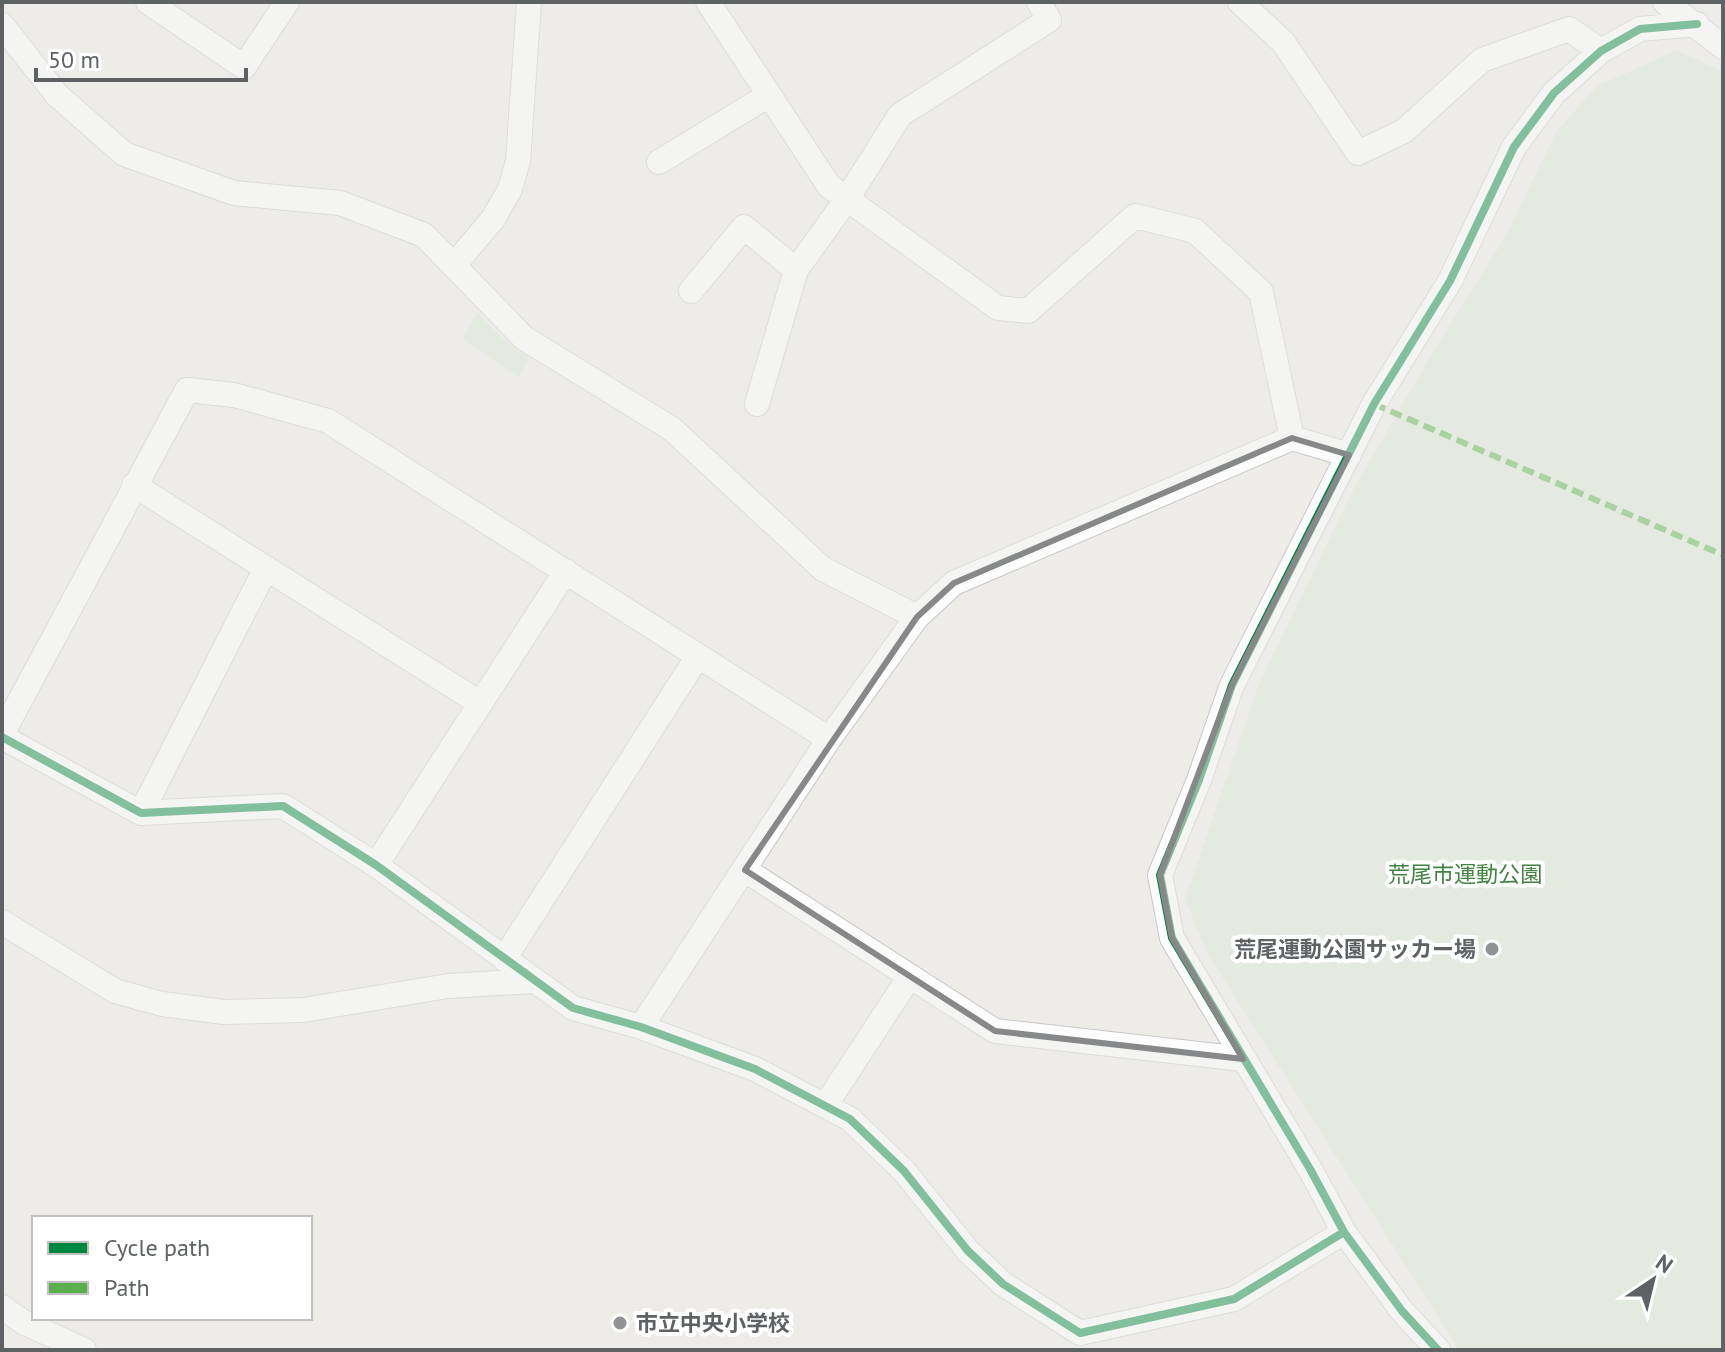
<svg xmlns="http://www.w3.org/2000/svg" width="1725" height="1352" font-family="'PT Sans','Noto Sans JP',sans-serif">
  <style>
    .green { fill: #d9e7d6 }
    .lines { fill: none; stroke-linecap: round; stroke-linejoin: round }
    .minor-casing { stroke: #c8c8c8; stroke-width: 26 }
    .minor { stroke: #fcfcfc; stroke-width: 24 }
    .quiet { stroke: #59b04a; stroke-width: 6; stroke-dasharray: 12 6; stroke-linecap: butt }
    .cycleway-casing { stroke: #fff; stroke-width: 13 }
    .cycleway { stroke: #00873e; stroke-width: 8 }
    .marked { fill: none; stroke: #86888a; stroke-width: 6; stroke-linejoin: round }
    .poi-dot { fill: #909293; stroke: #fff; stroke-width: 3 }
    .labels { text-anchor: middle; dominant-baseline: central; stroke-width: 8; stroke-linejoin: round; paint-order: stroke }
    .park-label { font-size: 22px; fill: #418340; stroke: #fff }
    .poi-label { font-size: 22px; font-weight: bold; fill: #5e6265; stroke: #fff; text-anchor: end }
  </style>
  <rect width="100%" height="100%" fill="#edece9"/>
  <path class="green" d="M1677 50 1723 72V1350H1459L1207 953 1185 899 1258 686 1353 490 1434 350 1505 237 1556 132 1597 86Z
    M477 312 504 339 529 357 519 378 463 339Z"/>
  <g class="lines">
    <g class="minor-casing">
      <path id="minor" d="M148 2 244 67 287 2
        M708 2 829 186 998 308 1028 311 1135 216 1195 231 1261 292 1292 438
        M1240 2 1283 42 1358 153 1404 131 1482 60 1569 29 1601 51
        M1665 2 1723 47
        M2 25 57 95 124 154 234 193 340 203 424 235 524 338 672 429 823 569 917 617
        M659 162 769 95
        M455 264 493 219 510 189 518 161 529 2
        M691 291 744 227 796 270
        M757 404 796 270 847 199 900 115 1049 20 1039 2
        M134 485 480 703
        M2 734 187 390 234 395 328 421 829 739
        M2 737 141 813 283 806 376 865 573 1008 641 1027 755 1069 850 1119 904 1171 968 1251 1003 1284 1080 1333 1234 1299 1344 1232
        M141 813 266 568
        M376 865 566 571
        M745 870 995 1031 1243 1059
        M2 922 115 991 162 1004 224 1012 303 1010 448 986 533 981
        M504 959 698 656
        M641 1027 829 739 917 617 954 583 1292 438 1349 455
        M825 1106 910 976
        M2 1307 23 1322 84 1350
        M1438 1350 1402 1311 1344 1232 1310 1169 1172 938 1160 875 1199 780 1232 685 1374 404 1450 281 1514 147 1554 93 1601 51 1640 29 1697 24"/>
    </g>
    <use href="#minor" class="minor"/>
    <path class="quiet" d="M1374 404 1723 555"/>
    <g class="cycleway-casing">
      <path id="cycleway" d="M2 737 141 813 283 806 376 865 573 1008 641 1027 755 1069 850 1119 904 1171 968 1251 1003 1284 1080 1333 1234 1299 1344 1232
        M1438 1350 1402 1311 1344 1232 1310 1169 1172 938 1160 875 1199 780 1232 685 1374 404 1450 281 1514 147 1554 93 1601 51 1640 29 1697 24"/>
    </g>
    <use href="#cycleway" class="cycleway"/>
  </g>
  <path d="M0 0H1725V1352H0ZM1292 438 1349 455 1232 685 1160 875 1172 938 1243 1059 995 1031 745 870 917 617 954 583Z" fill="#edece9" fill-opacity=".55" fill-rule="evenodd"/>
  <path class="marked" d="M1292 438 1349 455 1232 685 1160 875 1172 938 1243 1059 995 1031 745 870 917 617 954 583Z"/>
  <g class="poi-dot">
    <circle cx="1492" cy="949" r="8"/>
    <circle cx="620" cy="1323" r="8"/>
  </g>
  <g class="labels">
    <g class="park-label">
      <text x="1465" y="874">荒尾市運動公園</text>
    </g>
    <g class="poi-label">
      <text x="1476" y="949">荒尾運動公園サッカー場</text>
      <text x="636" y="1323" text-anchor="start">市立中央小学校</text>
    </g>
  </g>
  <rect width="1725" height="1352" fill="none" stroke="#5e6265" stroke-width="8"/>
  <rect x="32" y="1216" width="280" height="104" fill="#ffffff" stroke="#bfc0c1" stroke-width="2"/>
  <rect x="48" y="1242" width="40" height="12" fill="#00873e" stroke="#bfc0c1" stroke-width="2"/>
  <text x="104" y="1256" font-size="24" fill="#5e6265">Cycle path</text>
  <rect x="48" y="1282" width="40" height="12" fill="#59b04a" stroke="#bfc0c1" stroke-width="2"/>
  <text x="104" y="1296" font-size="24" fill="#5e6265">Path</text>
  <g transform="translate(1653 1280) rotate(35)" stroke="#ffffff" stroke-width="6" paint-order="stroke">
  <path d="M0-6L14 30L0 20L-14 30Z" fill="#5e6265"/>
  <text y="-12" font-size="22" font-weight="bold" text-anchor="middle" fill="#5e6265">N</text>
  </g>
  <path d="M36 68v12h210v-12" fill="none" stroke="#5e6265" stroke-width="4"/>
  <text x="48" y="68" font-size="24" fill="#5e6265" stroke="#ffffff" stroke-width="6" paint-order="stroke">50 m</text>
</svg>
